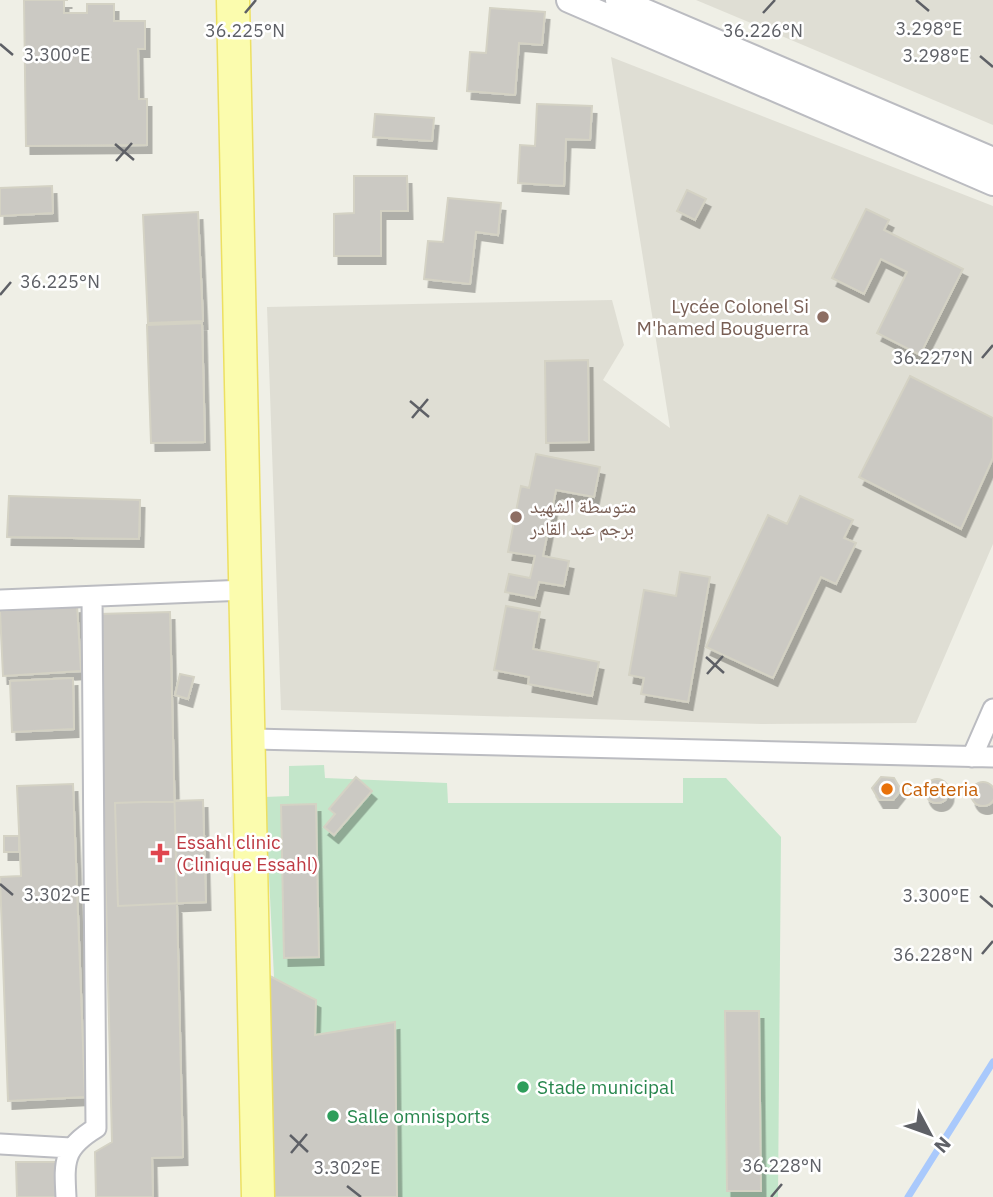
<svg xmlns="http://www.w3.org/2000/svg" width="993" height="1197" font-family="'IBM Plex Sans','Noto Naskh Arabic',sans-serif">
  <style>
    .education { fill: #dfded4 }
    .green { fill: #c3e6ca }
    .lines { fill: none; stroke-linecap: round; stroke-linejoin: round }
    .stream { stroke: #a9c9fc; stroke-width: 7 }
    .building { fill: #cbc9c3; stroke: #d4d2c4; stroke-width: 2; filter: url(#shadow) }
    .minor-casing { stroke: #bbbcc1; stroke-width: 23 }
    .tertiary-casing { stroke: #bbbcc1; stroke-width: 28 }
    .primary-casing { stroke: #ede061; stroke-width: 35 }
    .minor { stroke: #fff; stroke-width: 19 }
    .tertiary { stroke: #fff; stroke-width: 24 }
    .primary { stroke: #fbfcae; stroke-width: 32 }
    .ticks { fill: none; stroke: #5e6066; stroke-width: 2.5 }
    .education-dot { fill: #8d6e63; stroke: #fff; stroke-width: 2.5 }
    .food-dot { fill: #e8710a; stroke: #fff; stroke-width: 2.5 }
    .health-dot { fill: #e0444e; stroke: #fff; stroke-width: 2.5 }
    .leisure-dot { fill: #2e9e5b; stroke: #fff; stroke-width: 2.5 }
    .labels { text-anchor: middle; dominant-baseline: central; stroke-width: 5; stroke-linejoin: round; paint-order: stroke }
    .education-label { font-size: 19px; fill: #785e54; stroke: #fff; text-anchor: end }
    .food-label { font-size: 19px; fill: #c56008; stroke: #fff; text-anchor: start }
    .health-label { font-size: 19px; fill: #be3a42; stroke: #fff; text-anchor: start }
    .leisure-label { font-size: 19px; fill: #27864d; stroke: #fff; text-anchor: start }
    .ticks-label { font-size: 18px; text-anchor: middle; fill: #5e6066; stroke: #fff; stroke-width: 5; stroke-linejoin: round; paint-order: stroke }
  </style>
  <defs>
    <filter id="shadow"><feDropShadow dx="4.5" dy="8" stdDeviation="0" flood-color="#0004"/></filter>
  </defs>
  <rect width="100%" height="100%" fill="#efefe6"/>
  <path class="education" d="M696 0H993V125Z
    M611 57 993 206V544L916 723 761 724 281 710 267 307 612 300 624 345 603 380 670 428Z"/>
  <path class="green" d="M324 765 325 778 447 783 448 803H683V778H726L781 837 778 1197H273L262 972 274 977 265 797 289 796V766Z"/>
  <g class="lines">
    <path class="stream" d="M908 1197 993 1062"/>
  </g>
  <path class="building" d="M24 0H68H64V13H87V4H114V21H145V49H138L139 99H147V145L26 146Z
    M490 8 545 12 542 45 519 43 515 95 467 91 470 52 486 53Z
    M537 104 592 106 590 140 566 139 564 186 518 183 520 145 535 146Z
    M375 114 434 118 432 141 373 137Z
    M354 176H407L408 211H381V256H334V214L354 213Z
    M52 186 53 213 0 216V188Z
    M687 190 706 199 695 220 677 211Z
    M448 198 501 203 498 235 476 232 470 284 424 279 428 241 443 242Z
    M866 209 889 220 884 230 963 269 920 355 877 333 907 272 881 259 864 294 832 278Z
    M198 212 203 321 148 323 143 215Z
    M202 323 205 442 151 443 147 325Z
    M588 360 589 442 546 443 545 361Z
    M910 376 993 418V458L961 529 859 477Z
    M536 454 600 467 594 497 556 490 543 556 569 561 564 586 539 582 535 598 505 592 509 574 530 578 535 556 508 552 521 486 529 488Z
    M9 496 140 500 139 539 7 537Z
    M800 496 853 520 844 538 856 543 836 584 821 577 773 678 706 647 768 515 787 524Z
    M680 572 710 577 688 702 641 694 644 678 629 675 644 590 676 596Z
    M77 605 81 671 3 676 0 611Z
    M506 606 540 612 533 649 599 662 592 696 528 684 529 677 494 670Z
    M170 612 183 1157 152 1158 153 1197H96L95 1152 112 1142 99 614Z
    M180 674 194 677 188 699 175 695Z
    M73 678 74 729 12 732 10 681Z
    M356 777 372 791 334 835 324 827 335 814 329 809Z
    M881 777 894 778 901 790 893 800H879L872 788Z
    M925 791a12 12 0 1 1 24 0a12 12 0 1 1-24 0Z
    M971 794a12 12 0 1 1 24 0a12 12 0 1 1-24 0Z
    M73 784 85 1097 8 1101 0 877 21 876 17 786Z
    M203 800 206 902 118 906 115 803Z
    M316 804 319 957 284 958 281 805Z
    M4 836H19V852H4Z
    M262 972 316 1000 315 1035 395 1022 397 1197H273Z
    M725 1011H759L761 1191H727Z
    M16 1162H59V1197H17Z"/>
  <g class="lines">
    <g class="minor-casing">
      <path id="minor" d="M0 600 246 590
        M249 739 993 757
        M972 757 993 709
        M0 1144 71 1148
        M66 1197C64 1161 63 1148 96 1128L92 597"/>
    </g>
    <g class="tertiary-casing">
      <path id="tertiary" d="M569 0 993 183
        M618 0 993 160"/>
    </g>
    <g class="primary-casing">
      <path id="primary" d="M233 0 258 1197"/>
    </g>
    <use href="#minor" class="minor"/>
    <use href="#tertiary" class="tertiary"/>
    <use href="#primary" class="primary"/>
  </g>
  <path class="ticks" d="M916 0 929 11M245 13 256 0M763 13 775 0M0 44 13 55M980 56 993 67M115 144 134 160M116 161 132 143M0 295 11 282M982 358 993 345M410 401 429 417M412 418 428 399M706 657 724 673M707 674 723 656M0 884 13 895M980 896 993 907M982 954 993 941M290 1135 308 1152M291 1153 307 1134M347 1186 361 1197M771 1197 782 1184"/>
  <g class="education-dot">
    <circle cx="823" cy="317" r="7"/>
    <circle cx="516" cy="517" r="7"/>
  </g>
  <circle class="food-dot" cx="887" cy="789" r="7"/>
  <path class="health-dot" d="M156.5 842.5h7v7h7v7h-7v7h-7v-7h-7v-7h7z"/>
  <g class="leisure-dot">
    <circle cx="523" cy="1087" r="7"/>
    <circle cx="333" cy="1116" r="7"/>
  </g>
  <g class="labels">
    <g class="education-label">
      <text x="809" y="306">Lycée Colonel Si<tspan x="809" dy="22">M'hamed Bouguerra</tspan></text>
      <text x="530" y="506" text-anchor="start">متوسطة الشهيد<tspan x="530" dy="22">برجم عبد القادر</tspan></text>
    </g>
    <g class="food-label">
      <text x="901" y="789">Cafeteria</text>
    </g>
    <g class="health-label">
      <text x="176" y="842">Essahl clinic<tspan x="176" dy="22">(Clinique Essahl)</tspan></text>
    </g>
    <g class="leisure-label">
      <text x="537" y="1087">Stade municipal</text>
      <text x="347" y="1116">Salle omnisports</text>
    </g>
  </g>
  <g class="ticks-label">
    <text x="929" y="35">3.298°E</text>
    <text x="245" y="37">36.225°N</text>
    <text x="763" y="37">36.226°N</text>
    <text x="57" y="61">3.300°E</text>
    <text x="936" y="62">3.298°E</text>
    <text x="60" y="288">36.225°N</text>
    <text x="933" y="364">36.227°N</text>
    <text x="57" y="901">3.302°E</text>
    <text x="936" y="902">3.300°E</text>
    <text x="933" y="961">36.228°N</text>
    <text x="782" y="1172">36.228°N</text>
    <text x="347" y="1174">3.302°E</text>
  </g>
  <g transform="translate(930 1134) rotate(131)" stroke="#ffffff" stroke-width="5" paint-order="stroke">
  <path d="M0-5L12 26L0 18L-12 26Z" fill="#5e6066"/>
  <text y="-10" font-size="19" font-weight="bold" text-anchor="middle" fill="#5e6066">N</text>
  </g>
</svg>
